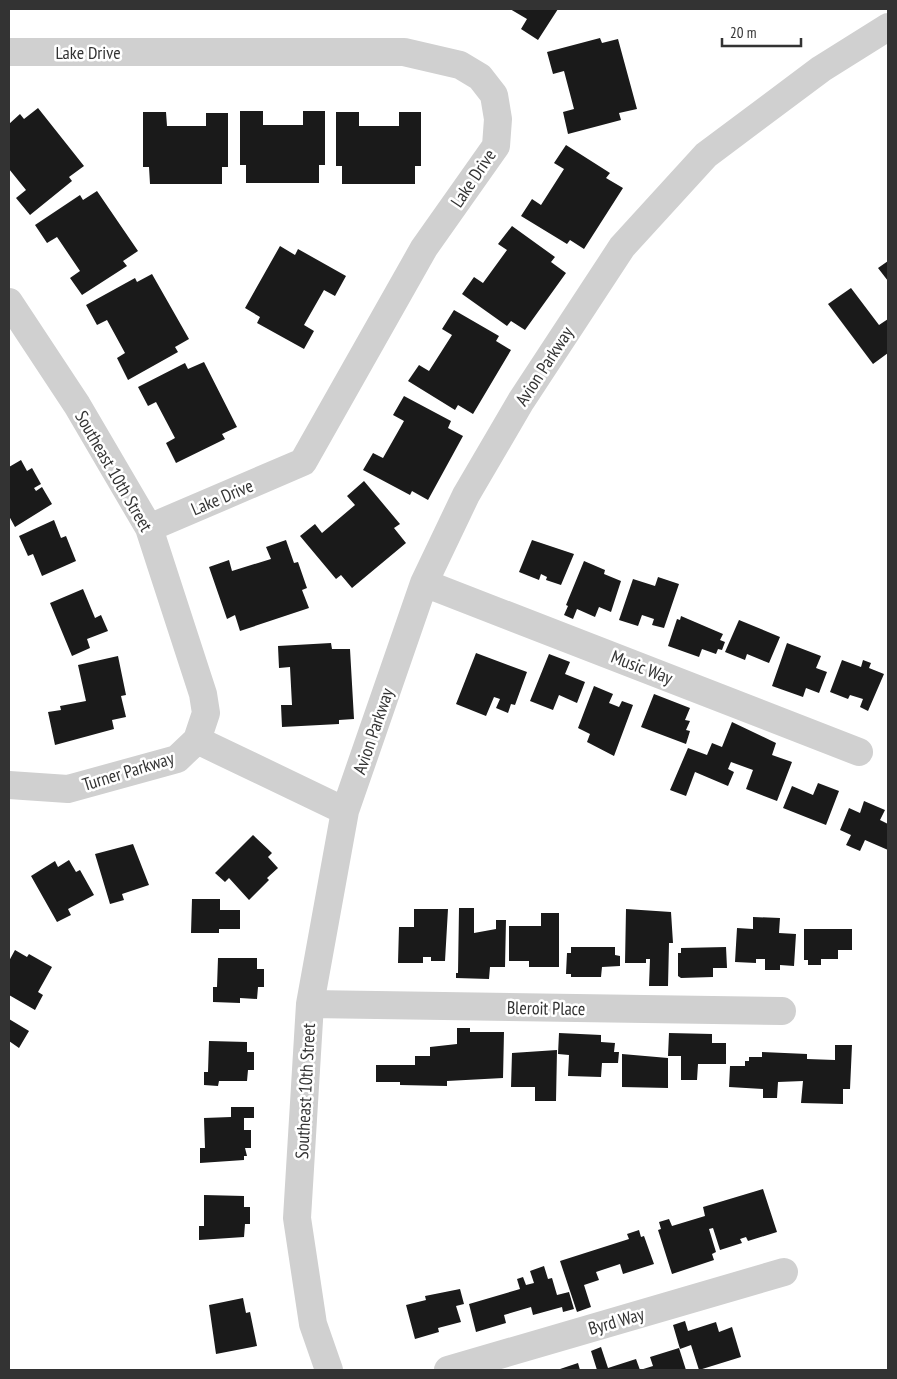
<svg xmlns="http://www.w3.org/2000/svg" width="897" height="1379" font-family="'PT Sans Narrow',sans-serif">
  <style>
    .building { fill: #1a1a1a }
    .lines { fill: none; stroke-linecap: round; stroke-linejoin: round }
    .minor { stroke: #d0d0d0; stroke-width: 28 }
    .labels { text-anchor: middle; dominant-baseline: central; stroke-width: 5; stroke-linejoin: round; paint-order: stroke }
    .street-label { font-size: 18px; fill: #333; stroke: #fff }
  </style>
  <rect width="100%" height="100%" fill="#fff"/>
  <path class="building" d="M510 9H558L538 40 521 29 527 19Z
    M600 38 602 43 618 39 637 109 619 113 621 120 568 134 563 112 574 109 564 71 553 74 547 52Z
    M38 108 84 166 69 177 72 181 30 215 16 198 26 190 9 169V124L20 114 24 119Z
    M240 111H263V125H303V111H325V165H319V183H246V165H240Z
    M143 112H166L167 126H206V113H228V167H222V184H150L149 167H143Z
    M336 112H359V126H399V112H421V166H415V184H342V166H336Z
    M566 145 610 173 606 178 623 188 584 249 570 240 567 244 521 216 532 199 541 205 564 169 554 163Z
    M97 191 138 251 123 261 127 266 82 295 70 278 80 271 57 237 47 243 35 225 80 195 83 200Z
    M512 226 555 257 551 262 566 273 525 330 511 321 507 326 462 294 474 277 483 283 507 250 498 244Z
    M280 246 295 255 298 249 346 276 335 296 324 290 304 325 314 331 304 349 257 323 260 317 245 308Z
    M888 261V281L878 268Z
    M152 274 189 339 175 347 178 352 128 380 117 358 125 353 107 320 97 325 86 305 135 278 137 282Z
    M851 288 879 325 888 319V353L873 364 828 304Z
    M454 310 499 336 496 341 511 350 473 414 458 405 455 410 408 381 419 365 429 371 452 335 442 329Z
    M204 362 237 427 222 434 225 439 176 463 166 443 175 438 156 402 148 406 138 387 185 363 188 369Z
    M404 396 451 421 448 428 463 436 428 500 412 491 410 495 363 470 373 453 383 458 404 421 393 415Z
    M21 460 27 471 32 468 41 484 34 488 36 491 42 487 52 504 15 527 9 516V467Z
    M364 481 400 524 394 528 406 543 352 588 341 575 336 579 300 536 315 524 322 533 355 505 347 496Z
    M54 520 61 538 66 536 76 561 42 576 33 554 28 556 19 536Z
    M286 540 294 563 298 562 307 588 302 590 309 608 240 631 235 615 227 619 209 567 229 560 232 571 271 559 266 547Z
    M532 540 574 554 561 585 546 580 547 577 541 574 539 580 519 572Z
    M584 561 605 570 604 574 621 581 611 612 599 607 595 617 577 609 573 619 564 615 568 606 566 605Z
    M658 577 679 584 664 628 652 625 654 619 642 615 638 626 619 620 633 579 655 586Z
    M83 589 95 618 101 615 108 631 87 639 90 648 72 656 50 603Z
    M681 616 723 634 720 640 725 642 722 650 718 649 716 654 702 649 699 657 668 646 677 619 680 620Z
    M739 620 780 637 769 663 747 654 745 660 725 652Z
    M331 643 332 649H350L354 719 339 720V724L282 727 281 705H292L290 667 279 668 278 646Z
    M787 643 821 656 816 668 827 672 819 693 806 688 803 697 772 686Z
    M476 653 527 672 515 705 511 704 508 713 496 708 500 699 494 697 486 716 456 704Z
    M549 654 570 662 565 674 585 682 577 703 559 695 553 710 530 701Z
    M118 656 126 695 121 696 126 717 112 720 114 729 55 745 48 712 61 710 60 706 86 701 78 665Z
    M842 660 861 667 863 660 871 663 869 668 884 674 868 711 860 707 863 699 850 695 848 699 830 692Z
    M594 686 613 694 609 703 619 707 622 701 633 705 614 756 587 742 590 734 578 728Z
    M654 694 690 708 685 720 690 721 686 730 690 731 686 744 641 727Z
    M732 722 776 743 772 755 792 762 777 801 746 789 753 770 731 762 728 769 734 772 728 786 695 772 686 796 670 790 688 748 707 755 712 743 722 747Z
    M818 783 839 791 826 825 783 808 792 786 813 795Z
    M864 801 885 810 880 820 888 824V850L865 840 860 851 846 845 851 835 840 830 849 808 860 813Z
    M253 835 272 853 268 857 278 868 267 878 269 880 249 900 229 878 225 882 215 873Z
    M133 844 149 885 122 894 124 900 110 904 95 854Z
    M69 860 76 872 80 870 94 895 68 909 71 915 57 922 31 876 55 861 58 867Z
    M192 899H220V910H240V929H219V933H191Z
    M459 908H474V933L496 929V920H506L505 967H490L489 979 456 978V973H458Z
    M414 909H448L445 961H431V957H423V963H398L399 927H414Z
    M626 909 671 912 673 943H669L668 986H649L650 959H646V963H625Z
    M541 913H559V967H529V961H509V926H541Z
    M753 917 780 918 779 933 796 934 794 966 780 965V970H765V959H756V963L735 962 737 928 753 929Z
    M804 929H852V950H838V959H821V965H808V960H804Z
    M571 947H615V955L620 956V966L602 967 601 977H571V974H566L567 953H571Z
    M726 947 727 968H713V977L681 978 678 976V953H681V948Z
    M15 950 27 957 29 954 52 967 38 992 43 995 35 1010 9 995V961Z
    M218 958H257V969H264V987H258L257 999 240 998V1003L213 1002V987H217Z
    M9 1019 29 1031 19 1048 9 1041Z
    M457 1028H470V1032H504L503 1078 447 1081V1086L400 1085V1082H376V1065H415V1056H430V1047L457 1044Z
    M559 1033 601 1035V1042L615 1043 614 1052H619L618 1063H602L601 1077 568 1076 569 1055 558 1054Z
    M669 1033 712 1034V1043H726V1064H698L697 1080H681V1056H668Z
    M209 1041 247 1042V1052H254V1070H248L247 1081H219L218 1086 204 1085V1072H208Z
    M835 1045H852L850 1089H843V1104L801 1103 803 1081 778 1082 777 1098H763V1089L729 1087 730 1066H745V1061H749V1057H762V1052L807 1054V1059L835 1060Z
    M557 1050 556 1101H535V1087H511L512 1053Z
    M622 1054 668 1058V1088L622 1087Z
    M231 1107H254V1118H244V1130H251V1148H245L247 1156H244V1160L200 1163V1148H205L204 1118 231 1117Z
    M763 1189 777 1232 748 1241 746 1237 740 1239 742 1243 720 1250 713 1228 709 1229 716 1252 712 1254 714 1260 672 1274 658 1230 661 1229 659 1222 669 1219 672 1226 705 1216 703 1207Z
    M204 1195 244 1196V1207H250V1224H245L244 1237 199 1240V1226H204Z
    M639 1230 641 1237 644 1236 654 1264 623 1274 620 1264 596 1272 599 1280 584 1285 591 1307 577 1312 560 1261 629 1239 627 1234Z
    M544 1266 548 1279 552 1278 557 1295 569 1292 574 1309 563 1312 562 1307 533 1315 531 1307 504 1315 506 1323 476 1332 469 1304 520 1289 517 1279 523 1277 526 1285 534 1283 530 1271Z
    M460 1289 464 1304 456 1306 461 1322 438 1328 439 1332 415 1339 406 1305 426 1300 425 1296Z
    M243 1298 246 1313 250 1312 257 1346 216 1354 209 1305Z
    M685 1321 688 1331 716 1322 719 1332 732 1327 741 1357 699 1370 691 1345 680 1349 673 1325Z
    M601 1347 608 1368 636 1359 640 1370 653 1366 650 1357 679 1348 686 1370H597L591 1351Z
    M578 1363 580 1370H557Z"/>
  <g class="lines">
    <path class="minor" d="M9 52H404L460 65 480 77 494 95 498 119 496 146 424 248 303 462 149 528
      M9 302 77 405 149 528 203 694 206 713 197 740 177 759 68 789 9 785
      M424 583 859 752
      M197 740 345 811
      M310 1004 782 1011
      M329 1370 313 1324 297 1218 310 1004 345 811 424 583 466 495 521 401 622 247 706 155 821 69 888 27
      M448 1370 784 1272"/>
  </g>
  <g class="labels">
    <g class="street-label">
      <text x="88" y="52">Lake Drive</text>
      <text transform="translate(473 178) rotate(-56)">Lake Drive</text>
      <text transform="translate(544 366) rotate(-57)">Avion Parkway</text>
      <text transform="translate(114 471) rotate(60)">Southeast 10th Street</text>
      <text transform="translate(222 497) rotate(-23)">Lake Drive</text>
      <text transform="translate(642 667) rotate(21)">Music Way</text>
      <text transform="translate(373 731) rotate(-71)">Avion Parkway</text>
      <text transform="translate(128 771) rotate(-17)">Turner Parkway</text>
      <text transform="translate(546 1008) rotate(1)">Bleroit Place</text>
      <text transform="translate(305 1091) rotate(-87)">Southeast 10th Street</text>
      <text transform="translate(616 1321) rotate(-16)">Byrd Way</text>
    </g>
  </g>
  <rect width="897" height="1379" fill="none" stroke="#333333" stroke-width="20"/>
  <path d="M722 38v8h79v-8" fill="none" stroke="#333333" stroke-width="2.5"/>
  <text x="730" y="38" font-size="15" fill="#333333" stroke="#ffffff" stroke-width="4" paint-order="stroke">20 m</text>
</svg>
